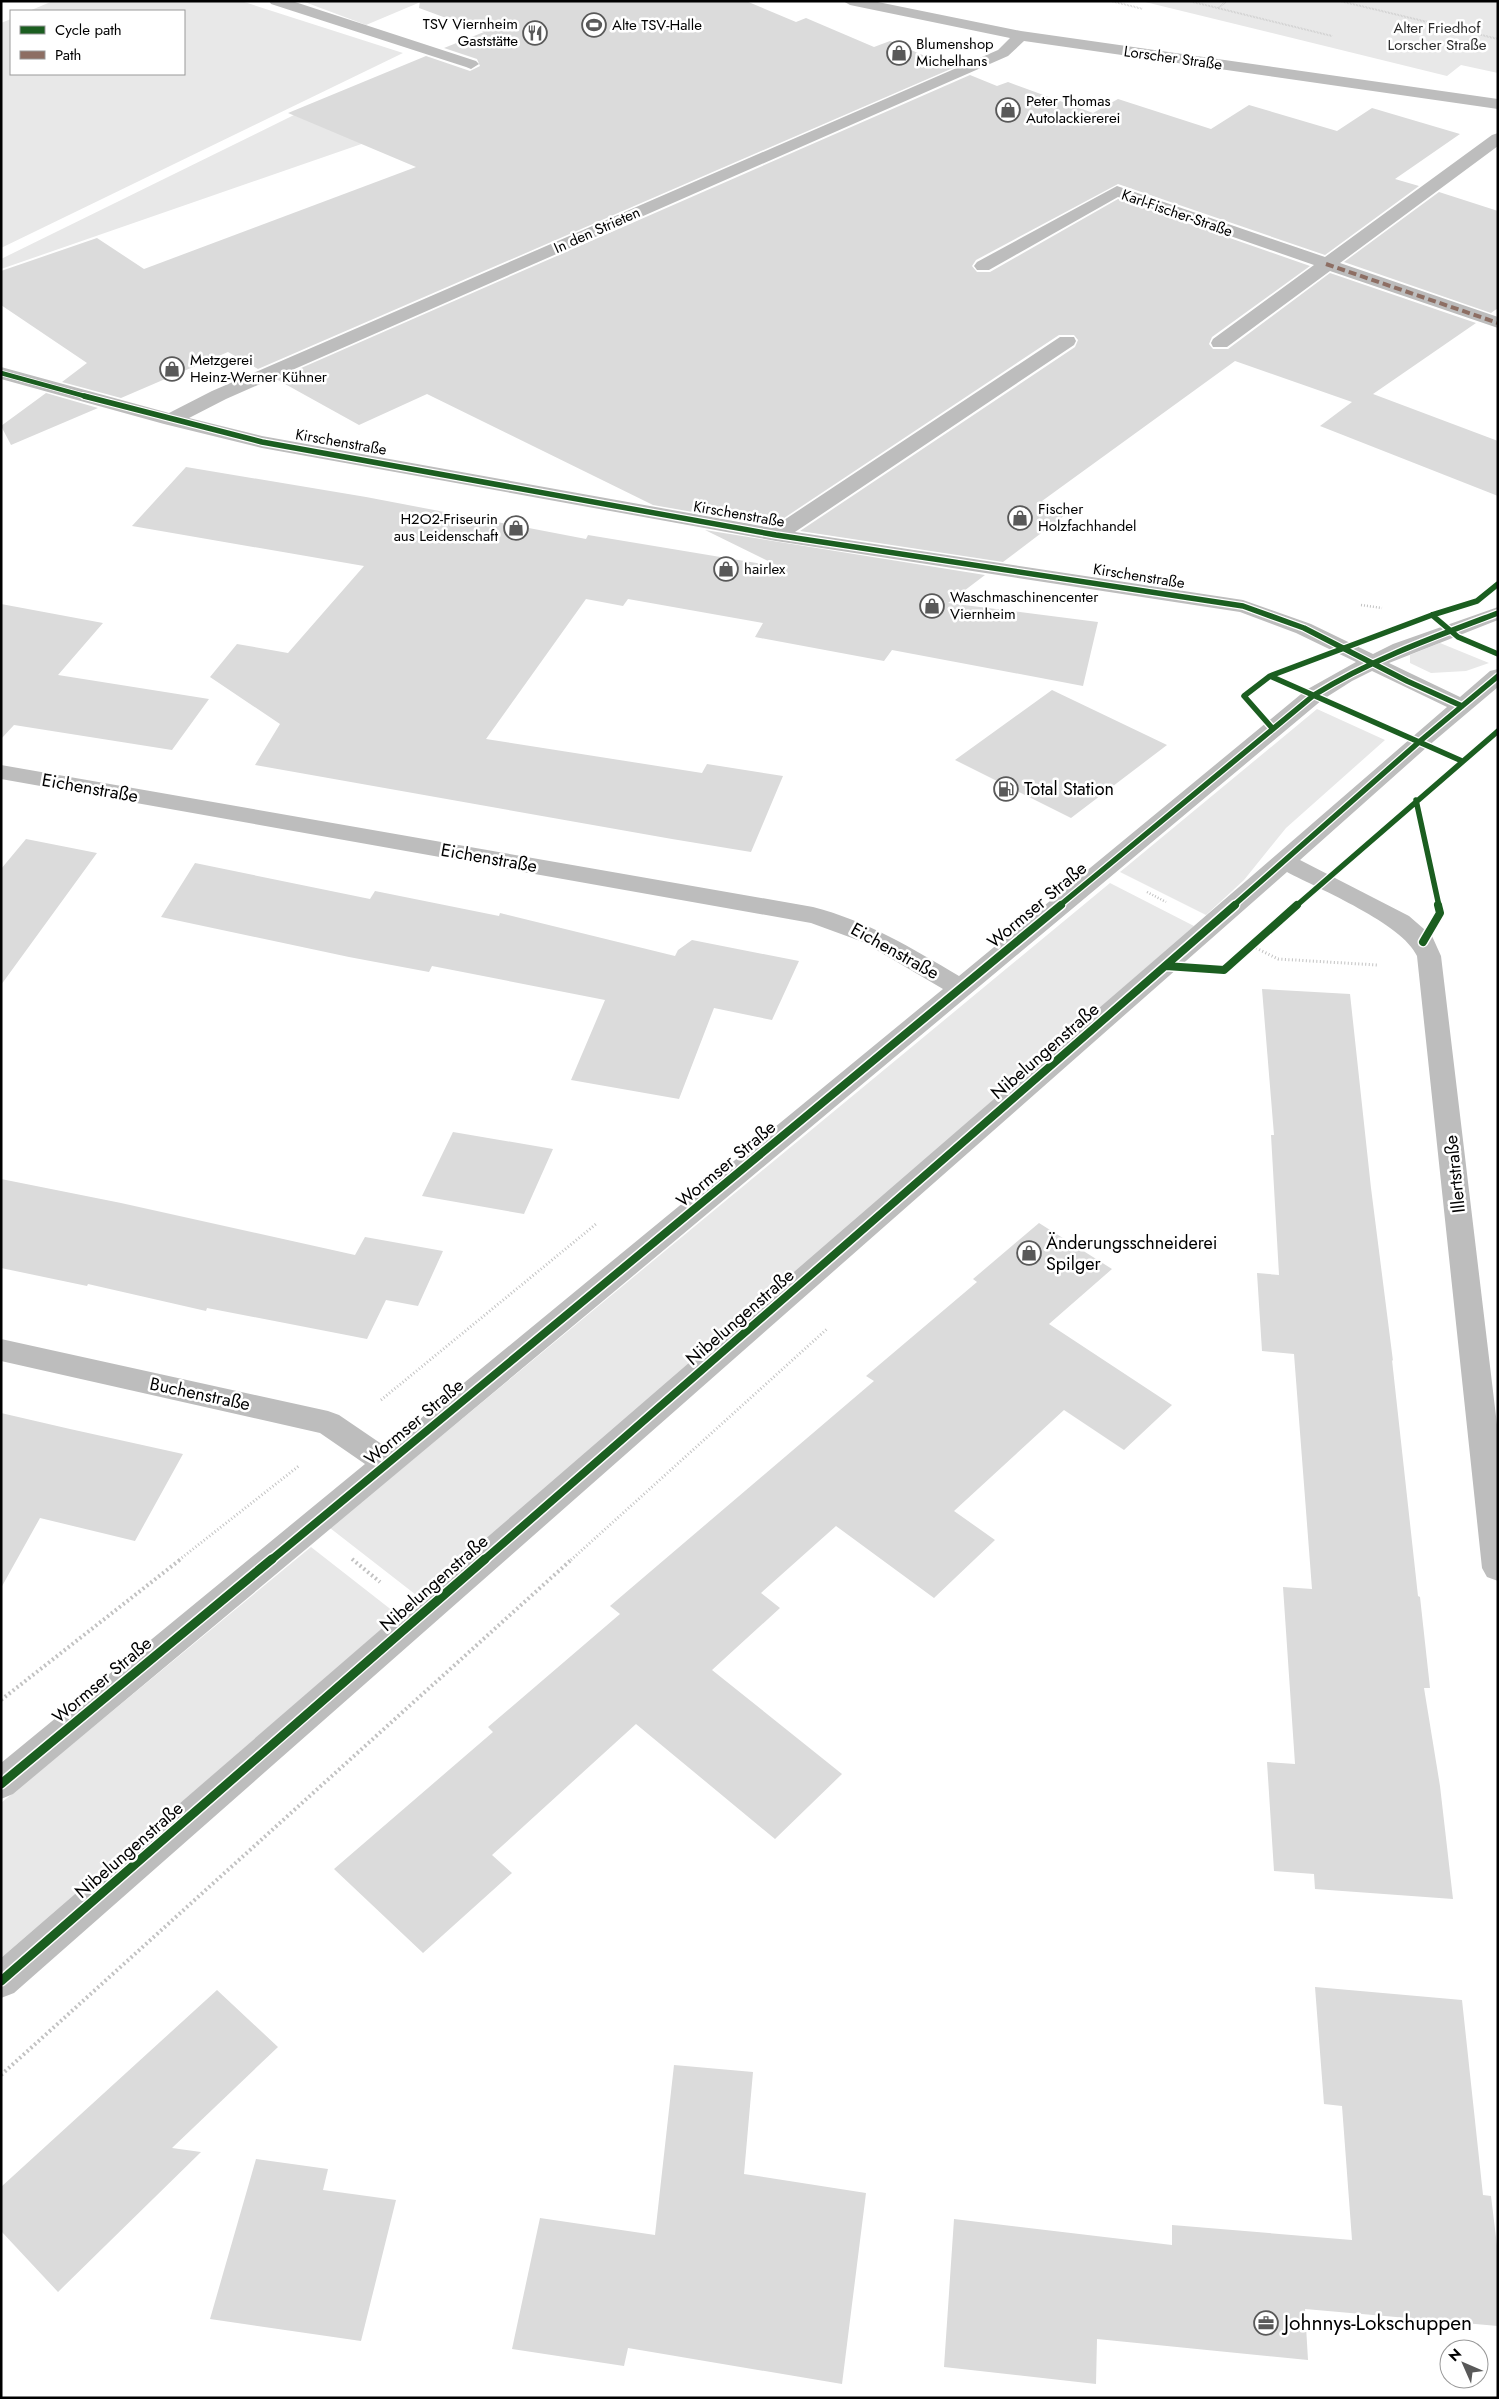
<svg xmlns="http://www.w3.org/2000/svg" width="1499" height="2399" font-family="Jost,sans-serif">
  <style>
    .green { fill: #e8e8e8 }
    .building { fill: #dbdbdb }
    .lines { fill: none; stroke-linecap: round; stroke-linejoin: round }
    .path-far3 { stroke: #c2c2c2; stroke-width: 2; stroke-dasharray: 0.5 1; stroke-linecap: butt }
    .path-far2 { stroke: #c2c2c2; stroke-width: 2.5; stroke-dasharray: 1 2; stroke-linecap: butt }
    .path-far1 { stroke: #c2c2c2; stroke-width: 3; stroke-dasharray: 1 2.5; stroke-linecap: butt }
    .path { stroke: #c2c2c2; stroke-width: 4; stroke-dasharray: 2 3; stroke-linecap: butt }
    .minor { fill: #bdbdbd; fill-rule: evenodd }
    .quiet { stroke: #8d6e63; stroke-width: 4; stroke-dasharray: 8 4; stroke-linecap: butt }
    .cycleway-far3-casing { stroke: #fff; stroke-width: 6 }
    .cycleway-far2-casing { stroke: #fff; stroke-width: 8 }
    .cycleway-far1-casing { stroke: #fff; stroke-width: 11 }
    .cycleway-casing { stroke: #fff; stroke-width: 12 }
    .cycleway-far3 { stroke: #1b5e20; stroke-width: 4.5 }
    .cycleway-far2 { stroke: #1b5e20; stroke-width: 5.5 }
    .cycleway-far1 { stroke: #1b5e20; stroke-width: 8 }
    .cycleway { stroke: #1b5e20; stroke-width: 9 }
    .labels { text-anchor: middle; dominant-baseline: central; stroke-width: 5; stroke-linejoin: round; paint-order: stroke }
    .far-poi-label { font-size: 15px; fill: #000; stroke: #fff; text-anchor: start }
    .far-park-label { font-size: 15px; fill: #2c2c2c; stroke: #fff }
    .far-street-label { font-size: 15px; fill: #000; stroke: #fff }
    .street-label { font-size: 18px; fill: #000; stroke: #fff }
    .poi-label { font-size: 18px; fill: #000; stroke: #fff; text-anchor: start }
    .near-poi-label { font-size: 21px; fill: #000; stroke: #fff; text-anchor: start }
  </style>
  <rect width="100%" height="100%" fill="#fff"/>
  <path class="green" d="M53 1H241L403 53 1 248V23L11 19V74H184V11H29Z
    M302 1H423L366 25Z
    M1141 1H1498V73L1461 65 1447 76Z
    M529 86 1 269V259L294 115Z
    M1440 643 1489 663 1466 671 1431 673 1410 663V655Z
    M1317 709 1385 740 1286 828 1244 880 1206 915 1120 872Z
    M1110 883 1194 926 420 1598 330 1528Z
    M311 1547 398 1615 1 1958V1803Z"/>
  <path class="building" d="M420 1H746L796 22 806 18 874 47 890 41 953 68 258 369 228 352 121 398 62 382 87 363 1 305V271L97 238 144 269 416 167 288 113 426 56 470 71 480 66 477 59 444 48 484 32 419 8Z
    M970 75 997 86 1008 82 1093 113 1118 99 1211 129 1249 105 1337 131 1372 108 1460 134 1395 179 1419 186 1325 255 1118 184 976 260 972 266 977 272H990L1118 199 1310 266 1212 337 1209 344 1213 349H1228L1330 273 1476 323 1373 394 1498 441V496L1320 426 1352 402 1235 361 1042 501 1069 512 1003 562 800 531 1075 347 1078 340 1074 335H1059L772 526 653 505 427 394 359 425 276 379Z
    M1439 192 1498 211V308L1491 313 1344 262Z
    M46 393 98 408 11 445 1 426Z
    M186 467 366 497 586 539 588 535 780 567 705 530 985 575 948 603 1098 622 1083 686 892 650 884 661 755 637 763 623 628 599 623 606 586 599 486 739 702 773 707 764 783 776 751 852 672 839 255 765 280 724 210 677 237 644 288 653 364 566 132 526Z
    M1 604 103 623 58 675 209 699 172 750 14 725 1 739Z
    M1052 690 1167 745 1071 818 955 760Z
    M26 839 97 853 1 985V869Z
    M195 863 370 899 375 891 499 916 500 913 675 956 678 950 692 940 799 961 772 1020 714 1008 679 1099 571 1080 605 1000 432 966 429 972 349 957 161 917Z
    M1262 989 1350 994 1371 1188 1393 1361 1392 1360 1418 1596 1420 1597 1430 1688H1424L1440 1786 1453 1899 1315 1889 1314 1874 1274 1871 1267 1762 1295 1764 1283 1587 1312 1589 1294 1354 1262 1351 1257 1273 1279 1275 1271 1135H1274Z
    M453 1132 553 1149 524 1214 422 1196Z
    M1 1179 121 1203 355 1255 365 1237 443 1251 418 1306 386 1300 367 1339 207 1308 206 1311 88 1284 87 1286 1 1268Z
    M1039 1223 1112 1269 1049 1324 1172 1405 1124 1450 1064 1410 954 1511 995 1540 934 1598 836 1526 761 1593 780 1608 712 1670 842 1774 775 1839 636 1724 492 1855 512 1873 423 1953 334 1869 493 1732 488 1727 620 1614 610 1606 874 1381 866 1376 977 1282 973 1279Z
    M1 1413 70 1429 183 1454 135 1541 40 1518 1 1588Z
    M1315 1987 1462 2000 1483 2195 1491 2196 1498 2254V2326L1305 2309 1308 2360 1097 2339 1096 2384 944 2367 954 2219 1172 2245V2225L1352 2240 1342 2106 1324 2104Z
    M217 1990 278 2047 172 2148 201 2152 58 2292 1 2231V2187Z
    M674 2065 753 2072 744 2174 866 2193 842 2384 628 2348 624 2366 512 2349 540 2218 655 2235Z
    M256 2159 328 2169 323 2190 396 2200 361 2341 210 2319Z"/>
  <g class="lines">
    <path class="path-far3" d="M1111 1 1143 9
      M1189 1 1332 36
      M1340 1 1498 39
      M1218 8 1227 1"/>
    <path class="path-far2" d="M1361 605 1382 608
      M1147 892 1166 902"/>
    <path class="path-far1" d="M1256 948 1278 959 1377 965
      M381 1400 596 1224
      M179 1560 300 1465
      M571 1560 828 1328"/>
    <path class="path" d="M352 1559 380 1582
      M1 1700 181 1559
      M1 2075 572 1559"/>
    <path class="minor" d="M269 1H292L476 61 479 64 471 69 466 67 271 4Z
      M843 1H873L1021 31 1498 99V109L1024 41 1008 56 226 399 189 418 262 436 772 528 1060 337H1074L1076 341 1074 345 795 532 1243 600 1311 624 1373 654 1393 644 1498 607V620L1389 663 1460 697 1490 671 1498 669V687L1427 747 1300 860 1409 916 1432 936 1441 956 1498 1433V1581L1487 1577 1482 1568 1417 956C1403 924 1319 889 1287 872L14 1993 1 1998V1958L1447 707 1372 671 1352 681 1322 700 13 1794 1 1799V1763L365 1464 320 1433 1 1361V1339L328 1411 339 1415 386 1447 943 989 863 942 811 923 1 779V765L813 907C867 921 912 948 959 976L1306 690 1356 662 1296 633 1240 612 776 541 262 448 164 424 1 379V367L169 413 212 391 998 50 1010 38 850 5Z
      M1498 133V146L1340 263 1498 317V328L1330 271 1227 347H1213L1211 343 1213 339 1314 265 1118 197 989 270H977L974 266 977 262 1117 186 1325 257 1492 135Z"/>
    <path class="quiet" d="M1326 264 1498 323"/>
    <g class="cycleway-far3-casing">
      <path id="cycleway-far3" d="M1 373 88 397"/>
    </g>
    <g class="cycleway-far2-casing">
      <path id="cycleway-far2" d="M84 396 262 442 776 535 1243 606 1304 628 1407 681 1462 706
        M1432 615 1458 637 1498 654
        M1270 676 1462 761
        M1273 729 1244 696 1270 676 1432 615 1477 601 1498 584
        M1416 800 1439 906
        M1059 906 1314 695C1372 659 1434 637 1498 613
        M1233 906 1419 742 1498 676
        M1296 906 1498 731"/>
    </g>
    <g class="cycleway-far1-casing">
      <path id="cycleway-far1" d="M1423 942 1440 913 1438 905
        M1166 966 1224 970 1297 905
        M271 1560 1061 905
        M484 1560 1235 905"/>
    </g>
    <g class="cycleway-casing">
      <path id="cycleway" d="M1 1784 272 1559
        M1 1981 485 1559"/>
    </g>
    <use href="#cycleway-far3" class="cycleway-far3"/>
    <use href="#cycleway-far2" class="cycleway-far2"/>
    <use href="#cycleway-far1" class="cycleway-far1"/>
    <use href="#cycleway" class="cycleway"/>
  </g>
  <defs>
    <g id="stadium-ring" transform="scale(1.25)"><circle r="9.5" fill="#fff" stroke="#595959" stroke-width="1.5"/><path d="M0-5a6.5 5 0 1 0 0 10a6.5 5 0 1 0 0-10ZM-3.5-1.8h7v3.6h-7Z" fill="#595959"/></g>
    <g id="restaurant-ring" transform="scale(1.25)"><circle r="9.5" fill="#fff" stroke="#595959" stroke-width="1.5"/><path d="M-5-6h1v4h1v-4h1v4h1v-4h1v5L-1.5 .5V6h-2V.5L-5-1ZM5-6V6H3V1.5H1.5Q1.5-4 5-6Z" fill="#595959"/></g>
    <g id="shop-ring" transform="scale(1.25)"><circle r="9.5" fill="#fff" stroke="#595959" stroke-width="1.5"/><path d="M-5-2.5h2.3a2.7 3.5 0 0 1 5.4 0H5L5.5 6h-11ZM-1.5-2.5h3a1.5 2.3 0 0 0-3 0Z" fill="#595959"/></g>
    <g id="fuel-ring" transform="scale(1.25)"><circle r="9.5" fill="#fff" stroke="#595959" stroke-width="1.5"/><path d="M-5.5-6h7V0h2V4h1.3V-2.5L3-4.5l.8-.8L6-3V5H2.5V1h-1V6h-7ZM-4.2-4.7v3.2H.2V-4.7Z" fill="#595959"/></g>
    <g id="office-ring" transform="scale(1.25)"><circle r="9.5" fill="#fff" stroke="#595959" stroke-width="1.5"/><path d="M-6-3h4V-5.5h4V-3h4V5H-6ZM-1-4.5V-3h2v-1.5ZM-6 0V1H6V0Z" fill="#595959"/></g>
  </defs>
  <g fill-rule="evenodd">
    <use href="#stadium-ring" x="594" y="25"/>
    <use href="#restaurant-ring" x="535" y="33"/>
    <use href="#shop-ring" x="899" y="53"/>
    <use href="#shop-ring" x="1008" y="110"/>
    <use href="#shop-ring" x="172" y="369"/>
    <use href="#shop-ring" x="1020" y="518"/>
    <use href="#shop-ring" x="516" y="528"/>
    <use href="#shop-ring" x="726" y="569"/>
    <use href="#shop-ring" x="932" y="606"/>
    <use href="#fuel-ring" x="1006" y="789"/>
    <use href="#shop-ring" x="1029" y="1253"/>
    <use href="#office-ring" x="1266" y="2323"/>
  </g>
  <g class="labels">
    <g class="far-poi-label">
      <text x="518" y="24" text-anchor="end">TSV Viernheim<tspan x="518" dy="17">Gaststätte</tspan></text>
      <text x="612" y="25">Alte TSV-Halle</text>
      <text x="916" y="44">Blumenshop<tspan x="916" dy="17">Michelhans</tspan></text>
      <text x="1026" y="101">Peter Thomas<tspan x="1026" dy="17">Autolackiererei</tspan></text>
      <text x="190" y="360">Metzgerei<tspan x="190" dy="17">Heinz-Werner Kühner</tspan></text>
      <text x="1038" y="509">Fischer<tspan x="1038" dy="17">Holzfachhandel</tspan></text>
      <text x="498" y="519" text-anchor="end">H2O2-Friseurin<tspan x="498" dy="17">aus Leidenschaft</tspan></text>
      <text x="744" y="569">hairlex</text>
      <text x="950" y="597">Waschmaschinencenter<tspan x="950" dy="17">Viernheim</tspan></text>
    </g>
    <g class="far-park-label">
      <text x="1437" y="28">Alter Friedhof<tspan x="1437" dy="17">Lorscher Straße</tspan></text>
    </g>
    <g class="far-street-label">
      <text transform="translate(1173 58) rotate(8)">Lorscher Straße</text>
      <text transform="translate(1177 213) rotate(19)">Karl-Fischer-Straße</text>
      <text transform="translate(597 230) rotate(-24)">In den Strieten</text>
      <text transform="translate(341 442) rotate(10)">Kirschenstraße</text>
      <text transform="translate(739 514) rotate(10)">Kirschenstraße</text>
      <text transform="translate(1139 576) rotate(9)">Kirschenstraße</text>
    </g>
    <g class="street-label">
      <text transform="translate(90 788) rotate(10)">Eichenstraße</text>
      <text transform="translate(489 858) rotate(10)">Eichenstraße</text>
      <text transform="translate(1037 905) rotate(-40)">Wormser Straße</text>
      <text transform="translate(895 951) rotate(29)">Eichenstraße</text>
      <text transform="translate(1045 1051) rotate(-41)">Nibelungenstraße</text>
      <text transform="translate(726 1164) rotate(-40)">Wormser Straße</text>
      <text transform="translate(1455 1174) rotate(-96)">Illertstraße</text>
      <text transform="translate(740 1317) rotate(-41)">Nibelungenstraße</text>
      <text transform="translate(200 1394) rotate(12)">Buchenstraße</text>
      <text transform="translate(414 1422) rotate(-40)">Wormser Straße</text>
      <text transform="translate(434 1583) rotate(-41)">Nibelungenstraße</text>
      <text transform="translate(102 1680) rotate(-40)">Wormser Straße</text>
      <text transform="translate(129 1850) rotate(-41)">Nibelungenstraße</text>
    </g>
    <g class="poi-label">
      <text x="1024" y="789">Total Station</text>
      <text x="1046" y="1243">Änderungsschneiderei<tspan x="1046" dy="21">Spilger</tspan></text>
    </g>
    <g class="near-poi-label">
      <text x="1284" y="2323">Johnnys-Lokschuppen</text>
    </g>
  </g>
  <rect width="1499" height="2399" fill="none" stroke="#000000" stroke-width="5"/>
  <rect x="10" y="10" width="175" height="65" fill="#ffffff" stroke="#999999"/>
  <rect x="20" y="26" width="25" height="8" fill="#1b5e20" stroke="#999999"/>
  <text x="55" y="35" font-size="15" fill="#000000">Cycle path</text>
  <rect x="20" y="51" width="25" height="8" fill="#8d6e63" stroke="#999999"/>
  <text x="55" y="60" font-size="15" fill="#000000">Path</text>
  <g transform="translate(1464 2364) rotate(315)"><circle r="24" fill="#ffffff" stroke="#999999"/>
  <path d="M0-4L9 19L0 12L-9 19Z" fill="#595959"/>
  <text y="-8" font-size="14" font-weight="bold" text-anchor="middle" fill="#000000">N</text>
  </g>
</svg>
